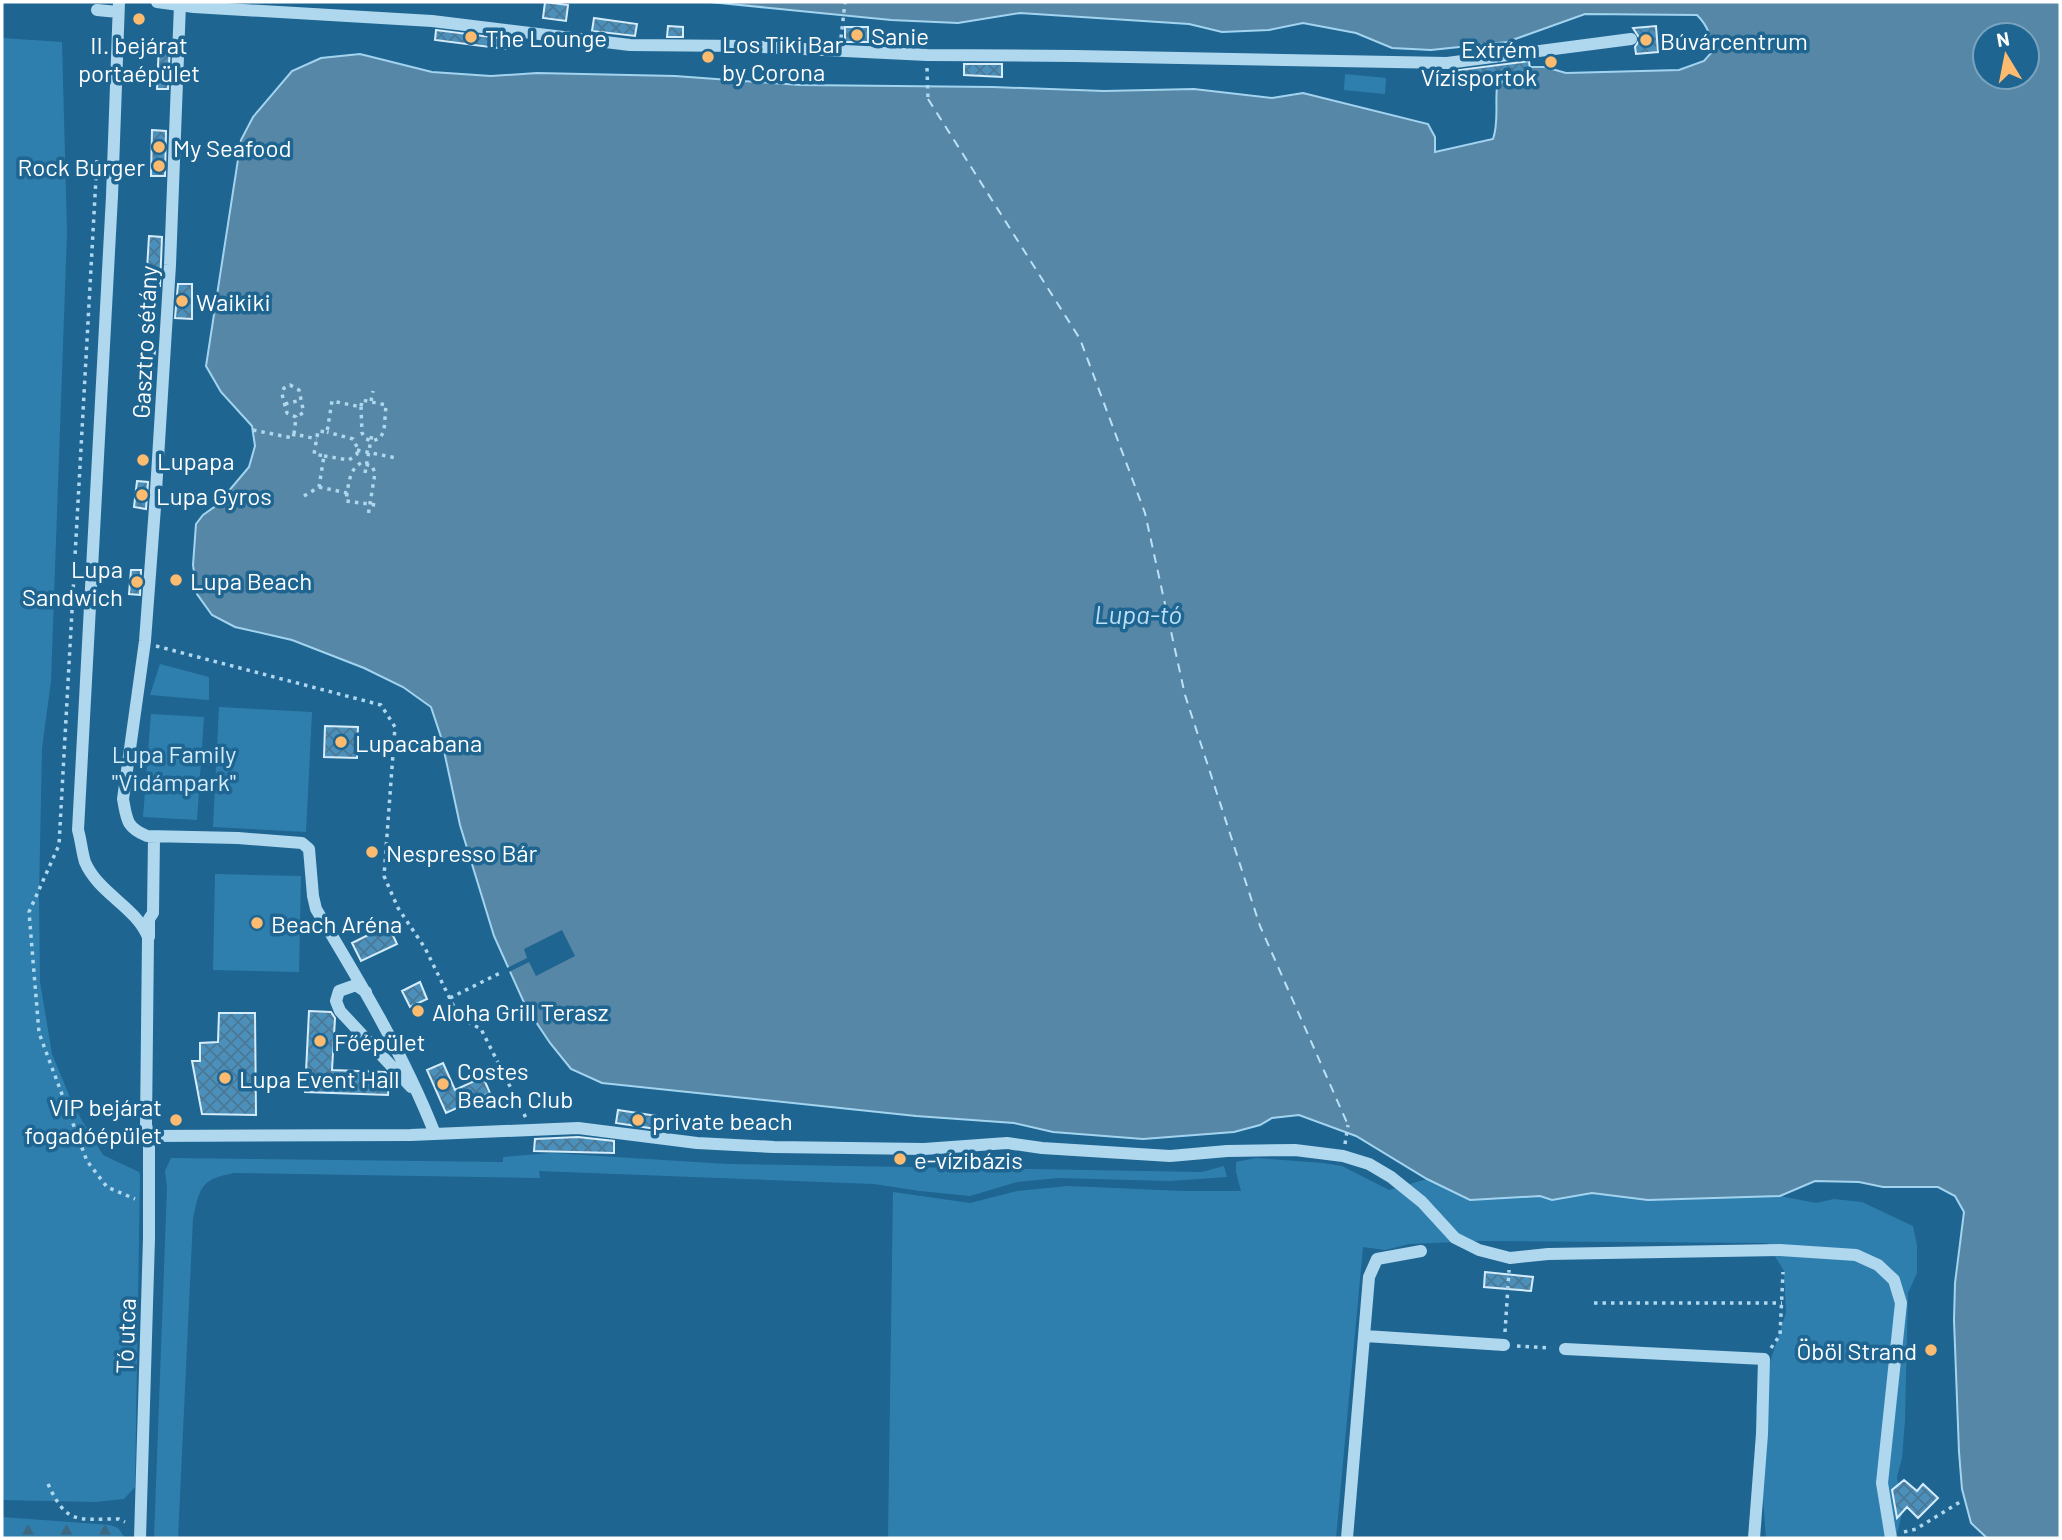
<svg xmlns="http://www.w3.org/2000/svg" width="2062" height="1540" font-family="Barlow,sans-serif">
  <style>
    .green { fill: #2f7fae }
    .forest { fill: url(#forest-firs) }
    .water { fill: #5787a6; stroke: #a3d4ef; stroke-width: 2; fill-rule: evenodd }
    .pier { fill: #1e6592 }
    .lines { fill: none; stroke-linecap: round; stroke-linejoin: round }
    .ferry { stroke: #bce0f5; stroke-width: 2; stroke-dasharray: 9 7; stroke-linecap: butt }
    .building { fill: url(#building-cross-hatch); stroke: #d5ecfa; stroke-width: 2 }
    .path { stroke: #afd7ee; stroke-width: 3.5; stroke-dasharray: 3.5 5; stroke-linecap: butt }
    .minor { stroke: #afd7ee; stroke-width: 12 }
    .poi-dot { fill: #fcbb6f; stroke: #1e6592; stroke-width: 2.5 }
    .labels { text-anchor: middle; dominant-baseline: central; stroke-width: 7; stroke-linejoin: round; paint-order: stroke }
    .poi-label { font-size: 24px; fill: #fff; stroke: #1e6592; text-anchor: start }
    .street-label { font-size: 24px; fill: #fff; stroke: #1e6592 }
    .park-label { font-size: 24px; fill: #d5ecfa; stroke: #1e6592 }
    .water-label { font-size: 26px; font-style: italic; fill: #bce0f5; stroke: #1e6592 }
  </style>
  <defs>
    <pattern id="forest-firs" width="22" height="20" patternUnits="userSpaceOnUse" patternTransform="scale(1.75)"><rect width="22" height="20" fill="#2f7fae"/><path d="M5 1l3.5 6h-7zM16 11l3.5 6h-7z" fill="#3c6882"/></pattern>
    <pattern id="building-cross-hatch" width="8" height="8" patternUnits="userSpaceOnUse" patternTransform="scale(1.75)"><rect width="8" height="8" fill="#4b90bb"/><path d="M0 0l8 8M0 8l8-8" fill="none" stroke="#4b7894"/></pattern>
  </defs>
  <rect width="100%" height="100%" fill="#1e6592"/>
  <path class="green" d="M2 38 62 42 67 232 51 681 42 748 39 897 40 982 52 1054 74 1107 103 1155 139 1172 140 1175 135 1487 124 1499 95 1502 2 1500Z
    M1345 74 1386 78 1385 94 1344 90Z
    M160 664 209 677V700L150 695Z
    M219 707 312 712 306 832 213 827Z
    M151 714 204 717 197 820 143 817Z
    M215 874 301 876 299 972 213 970Z
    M552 1153 727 1164 1202 1172 1224 1166 1227 1177 1170 1181 1058 1178 1017 1182 970 1196 920 1191 874 1184 539 1171 540 1178 234 1173C201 1179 200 1187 193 1218L178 1538H154L167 1188 165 1171 171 1158 503 1162V1157Z
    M1256 1158 1323 1163 1342 1166 1389 1190 1427 1179 1470 1200 1540 1196 1552 1200 1592 1193 1648 1200 1780 1196 1816 1203 1834 1199 1862 1202 1913 1226 1917 1245V1273L1908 1293 1905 1420 1902 1458 1897 1477 1903 1510 1896 1538H1766L1756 1405 1786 1313 1784 1271 1767 1243 1481 1241 1409 1244 1385 1250 1363 1247 1336 1538H888L893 1192 970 1203 1017 1191 1068 1186 1183 1191H1241L1236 1172V1162Z"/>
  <path class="forest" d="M2 1517 110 1525 118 1528 125 1538H2Z"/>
  <path class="water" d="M710 2H2060V1538H1987L1971 1523 1962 1489 1959 1452 1954 1320 1955 1283 1964 1212 1955 1196 1938 1187H1883L1859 1182 1815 1181 1780 1196 1648 1200 1592 1193 1552 1200 1540 1196 1470 1200 1427 1179 1356 1136 1299 1115 1272 1118 1260 1125 1234 1132 1143 1139 1053 1132 1014 1123 916 1116 602 1083 571 1069 550 1043 526 1007 494 936 460 825 441 737 431 707 403 687 364 668 292 640 235 627 212 615 197 594 193 565 196 524 203 515 217 505 249 467 255 446 252 426 221 392 206 366 241 140 253 117 292 71 321 58 360 54 432 72 491 76 537 73 675 76 800 85 993 87 1104 91 1194 89 1272 98 1303 93 1428 124 1435 137V152L1493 139C1499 123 1495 104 1497 87L1512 73 1528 67H1545L1566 73 1679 70 1704 61 1712 52C1711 36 1708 26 1697 15L1585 14 1507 42 1431 50 1392 48 1356 33 1303 23 1269 30 1222 32 1189 24 1020 13 958 23 891 20ZM1985 35H2027V77H1985Z"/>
  <path class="pier" d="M562 930 575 956 536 976 529 962 507 973 505 969 527 958 524 949Z"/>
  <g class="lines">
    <path class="ferry" d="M928 99 1080 339 1145 513 1185 695 1260 926 1348 1125"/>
  </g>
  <path class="building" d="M545 2 568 5 566 21 543 18Z
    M594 18 637 24 635 36 592 31Z
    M668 26 683 27V37H667Z
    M1656 26 1658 52 1636 54 1635 47 1640 39 1633 28Z
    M845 27H868V42H845Z
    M436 30 507 39 505 49 435 40Z
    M159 43H170L168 89H157Z
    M1529 61 1531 77 1462 88 1459 70Z
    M964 64H1002V77L964 75Z
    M152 130 166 131 165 176H151Z
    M149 236 162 237 160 286H146Z
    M178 284H192V319L175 318Z
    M141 349 155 350 153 374 140 373Z
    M137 481 148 482 146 509 134 507Z
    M131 570H141L140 595 129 594Z
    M325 726 358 727 357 758 324 757Z
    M388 925 397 944 361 961 352 943Z
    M420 982 427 999 410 1007 402 991Z
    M309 1011 331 1012 335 1018 332 1070 385 1072 389 1076 388 1095 305 1092Z
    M219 1013H255L256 1115 202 1114 192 1061H200V1043L218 1042Z
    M443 1063 455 1090 483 1077 490 1093 446 1113 427 1070Z
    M618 1110 664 1117 663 1130 616 1123Z
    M578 1137 614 1141V1153L534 1151 535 1139Z
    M1485 1272 1533 1277 1531 1291 1484 1287Z
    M1904 1480 1917 1491 1923 1484 1938 1498 1918 1518 1907 1507 1897 1518 1892 1490Z"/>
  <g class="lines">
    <path class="path" d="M841 38 845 2
      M927 68 928 99
      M97 160 59 845 29 912 39 1033 87 1161 107 1187 135 1199
      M371 401 373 391
      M285 404 301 400
      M253 430 293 438 294 434 317 439
      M294 434 296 417 287 413 282 394 284 388 290 385 299 390 303 409V413L296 417
      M357 450 396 458
      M324 456 349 460 357 454V447L353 439 327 432
      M365 473 372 434
      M319 487 347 493C349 482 350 469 361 463L372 466 375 473 368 516
      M347 493 346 501 376 505
      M304 496 319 487 324 456 314 454 318 431 327 432 332 401 361 407 362 400 386 405 384 431 380 438 373 441 366 439 362 433 361 407
      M156 646 381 705 395 727 384 876 398 908 425 948 459 1017 481 1029 526 1118
      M450 998 500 973
      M1345 1144 1348 1125
      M1594 1303H1782
      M1505 1332 1509 1270
      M1517 1346 1551 1348
      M1771 1348 1780 1335 1783 1272
      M48 1484C67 1525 76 1519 119 1519L125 1522
      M1904 1532 1916 1529 1960 1502"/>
    <path class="minor" d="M119 2 112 196 78 830C81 840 82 853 85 862 98 893 136 907 148 937L146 1125 149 1136V1238L140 1538
      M157 2 194 7 432 21 630 45 743 46 927 55 1075 56 1447 63 1631 39
      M180 4 170 265 155 507 145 641 123 799C127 820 126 827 147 836L238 838 302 843 309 849 313 896 316 909C360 982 404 1055 435 1134
      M97 10 118 12
      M149 937V919L153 913 154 837
      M366 992 356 985 339 991 336 1001 340 1011 411 1087
      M149 1136 411 1135 578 1128 697 1143 774 1147 924 1149 1007 1143 1042 1148 1170 1156 1227 1151 1295 1150 1343 1156 1369 1164 1391 1177 1422 1202 1455 1238 1479 1250 1510 1258 1548 1254 1780 1250 1856 1255 1878 1265 1894 1280 1901 1303 1882 1483 1891 1538
      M1365 1336 1504 1345
      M1565 1349 1764 1359 1762 1434 1754 1538
      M1347 1538 1369 1277 1377 1259 1421 1251"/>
  </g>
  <g class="poi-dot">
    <circle cx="139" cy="19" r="7"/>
    <circle cx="857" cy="35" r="7"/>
    <circle cx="471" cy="37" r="7"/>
    <circle cx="1646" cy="40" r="7"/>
    <circle cx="708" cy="57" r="7"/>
    <circle cx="1551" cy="62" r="7"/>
    <circle cx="159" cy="147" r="7"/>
    <circle cx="159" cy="166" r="7"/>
    <circle cx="182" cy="301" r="7"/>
    <circle cx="143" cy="460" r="7"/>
    <circle cx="142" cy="495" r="7"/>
    <circle cx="176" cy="580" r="7"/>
    <circle cx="137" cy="582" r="7"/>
    <circle cx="341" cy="742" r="7"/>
    <circle cx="372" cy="852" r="7"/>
    <circle cx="257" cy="923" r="7"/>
    <circle cx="418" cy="1011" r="7"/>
    <circle cx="320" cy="1041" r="7"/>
    <circle cx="225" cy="1078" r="7"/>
    <circle cx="443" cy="1084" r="7"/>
    <circle cx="176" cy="1120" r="7"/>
    <circle cx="638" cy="1120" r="7"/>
    <circle cx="900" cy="1159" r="7"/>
    <circle cx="1931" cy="1350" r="7"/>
  </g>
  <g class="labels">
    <g class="poi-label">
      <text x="871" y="35">Sanie</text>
      <text x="485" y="37">The Lounge</text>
      <text x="1660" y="40">Búvárcentrum</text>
      <text x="722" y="43">Los Tiki Bar<tspan x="722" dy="28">by Corona</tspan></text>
      <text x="139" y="44" text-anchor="middle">II. bejárat<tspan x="139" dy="28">portaépület</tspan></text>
      <text x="1537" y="48" text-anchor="end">Extrém<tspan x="1537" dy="28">Vízisportok</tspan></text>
      <text x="173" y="147">My Seafood</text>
      <text x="145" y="166" text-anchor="end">Rock Burger</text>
      <text x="196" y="301">Waikiki</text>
      <text x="157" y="460">Lupapa</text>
      <text x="156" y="495">Lupa Gyros</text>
      <text x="123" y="568" text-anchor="end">Lupa<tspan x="123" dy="28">Sandwich</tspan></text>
      <text x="190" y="580">Lupa Beach</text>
      <text x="355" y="742">Lupacabana</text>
      <text x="386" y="852">Nespresso Bár</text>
      <text x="271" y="923">Beach Aréna</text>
      <text x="432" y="1011">Aloha Grill Terasz</text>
      <text x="334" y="1041">Főépület</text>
      <text x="457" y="1070">Costes<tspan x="457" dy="28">Beach Club</tspan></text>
      <text x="239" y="1078">Lupa Event Hall</text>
      <text x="162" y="1106" text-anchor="end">VIP bejárat<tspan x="162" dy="28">fogadóépület</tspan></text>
      <text x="652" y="1120">private beach</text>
      <text x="914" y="1159">e-vízibázis</text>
      <text x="1917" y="1350" text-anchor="end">Öböl Strand</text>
    </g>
    <g class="street-label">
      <text transform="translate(144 342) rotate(-87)">Gasztro sétány</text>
      <text transform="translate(125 1336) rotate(-88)">Tó utca</text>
    </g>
    <g class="park-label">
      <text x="174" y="753">Lupa Family<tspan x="174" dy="28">"Vidámpark"</tspan></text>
    </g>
    <g class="water-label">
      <text x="1138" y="613">Lupa-tó</text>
    </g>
  </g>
  <rect width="2062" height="1540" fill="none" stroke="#ffffff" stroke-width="7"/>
  <g transform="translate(2006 56) rotate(350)"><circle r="33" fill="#1e6592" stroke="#78a3be" stroke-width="2"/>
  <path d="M0-5L12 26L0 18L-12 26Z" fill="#fcbb6f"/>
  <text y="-10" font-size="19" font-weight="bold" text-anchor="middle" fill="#ffffff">N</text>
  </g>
</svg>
